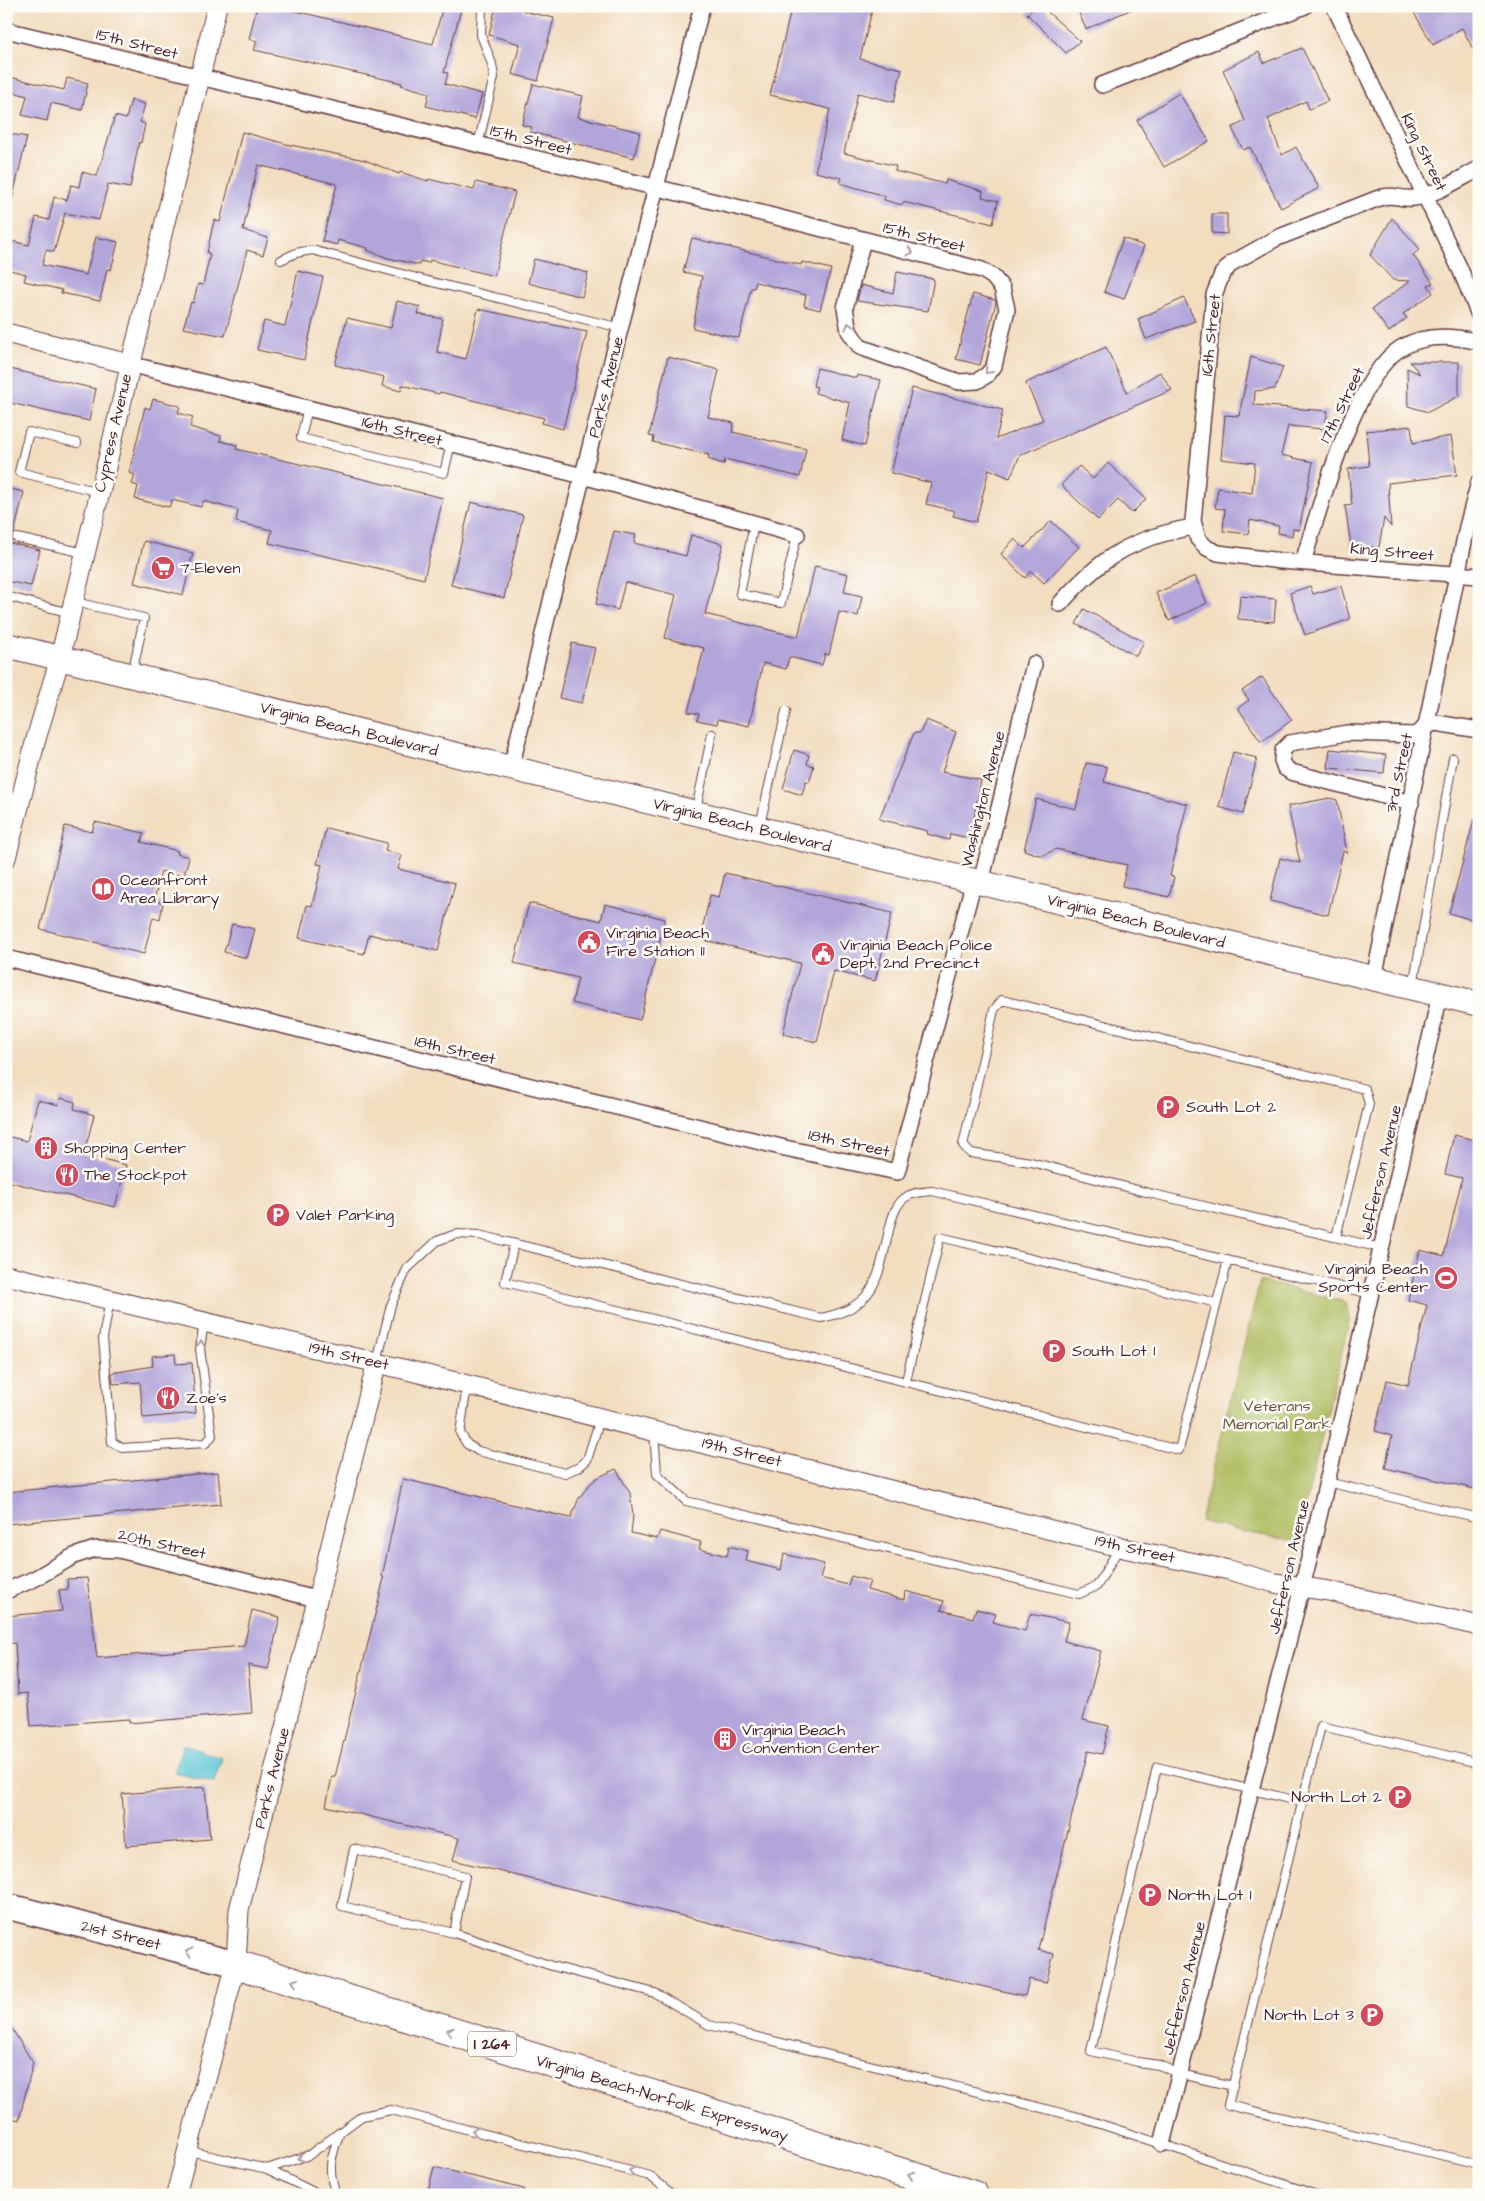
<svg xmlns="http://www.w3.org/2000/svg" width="1485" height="2201" font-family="'Architects Daughter',sans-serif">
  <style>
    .green { fill: #adbb5d; stroke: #7c6d44 }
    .water { fill: #5bc6d6; stroke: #527280 }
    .building { fill: #b1a5da }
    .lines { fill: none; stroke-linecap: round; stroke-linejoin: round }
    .service-casing { stroke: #633c41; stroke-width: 10 }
    .minor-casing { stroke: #633c41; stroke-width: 18 }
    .tertiary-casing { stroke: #633c41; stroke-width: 21 }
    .primary-casing { stroke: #633c41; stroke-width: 26 }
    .trunk-casing { stroke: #633c41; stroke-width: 28 }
    .motorway-casing { stroke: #633c41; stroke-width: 30 }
    .service { stroke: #fff; stroke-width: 8 }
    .minor { stroke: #fff; stroke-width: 15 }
    .tertiary { stroke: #fff; stroke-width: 19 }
    .primary { stroke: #fff; stroke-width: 24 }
    .trunk { stroke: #fff; stroke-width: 25 }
    .motorway { stroke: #fff; stroke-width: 28 }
    .oneway { stroke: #ae9aa0 }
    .labels { text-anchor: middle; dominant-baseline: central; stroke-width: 5; stroke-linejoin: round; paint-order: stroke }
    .shield { fill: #fdfcf7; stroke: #806168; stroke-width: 1 }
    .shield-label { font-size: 15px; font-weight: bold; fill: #4a1f2b }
    .street-label { font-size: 16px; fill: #4a1f2b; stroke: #fdfcf7 }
    .poi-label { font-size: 16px; fill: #4a1f2b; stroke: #fdfcf7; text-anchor: start }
    .park-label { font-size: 16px; fill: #6d563c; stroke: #fdfcf7 }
  </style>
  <rect width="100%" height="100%" fill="#fdfcf7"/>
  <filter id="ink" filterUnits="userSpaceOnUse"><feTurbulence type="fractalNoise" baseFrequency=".02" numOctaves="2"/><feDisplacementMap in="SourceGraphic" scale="10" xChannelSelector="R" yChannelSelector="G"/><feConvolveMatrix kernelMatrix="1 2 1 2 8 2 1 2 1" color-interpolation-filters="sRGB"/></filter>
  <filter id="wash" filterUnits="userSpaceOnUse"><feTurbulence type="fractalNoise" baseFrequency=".0096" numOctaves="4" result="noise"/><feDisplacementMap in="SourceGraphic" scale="20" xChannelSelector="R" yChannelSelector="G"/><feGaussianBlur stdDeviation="1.12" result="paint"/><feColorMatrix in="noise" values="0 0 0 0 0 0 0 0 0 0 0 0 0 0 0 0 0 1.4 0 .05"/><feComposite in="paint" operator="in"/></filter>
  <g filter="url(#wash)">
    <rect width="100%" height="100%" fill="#f2ddbf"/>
    <path class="green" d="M1260 1281 1346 1302 1350 1318 1297 1541 1243 1532 1200 1521Z"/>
    <path class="water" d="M183 1745 222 1758 214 1782 174 1773Z"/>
    <g id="blocks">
      <path class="building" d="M257 6H275L433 44 443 6H462L444 72 448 73 445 84 482 94 475 119 426 106 429 93 401 85 402 83 254 50 257 41 249 39Z
        M496 6H524L523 11 554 18 538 81 512 74 520 44 489 35Z
        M792 6H873L860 59 902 69 894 102 858 93 844 153 896 166 895 171 945 184 946 180 983 191 982 197 998 201 993 224 903 202 902 205 884 200 885 196 840 183 842 178 815 172 830 109 770 95Z
        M1037 6H1041L1080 41 1066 53 1027 14Z
        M1076 6H1139L1086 29Z
        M1410 6H1476L1479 11 1478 58 1462 28 1433 45Z
        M1302 48 1328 101 1309 109 1306 101 1268 119 1282 155 1296 147 1319 188 1281 208 1250 147 1243 150 1232 128 1245 121 1223 70 1259 52 1264 63Z
        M6 76 64 90 67 78 88 83 82 110 51 103 47 121 22 115 27 96 6 90Z
        M533 84 583 96 578 117 640 132 634 158 530 132 532 127 522 125Z
        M1179 93 1209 141 1164 167 1137 120Z
        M131 100 145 104 140 122 145 124 141 143 139 142 130 188 108 184 99 220 65 213 54 252 46 250 42 265 86 275 96 237 118 242 111 270 107 269 100 301 61 293 62 290 24 281 26 274 6 269V240L29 245 36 217 49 220 54 197 67 200 71 185 79 187 82 172 97 176 115 116 126 119Z
        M242 132 290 145 365 160 399 174 400 172 428 181V179L474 190 476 182 515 192 494 276 430 260 429 263 420 261 419 265 388 258 367 250 368 248 338 240 337 245 322 241 337 184 258 165 243 230 268 238 263 255 247 250 225 336 183 328 191 302 193 303 198 284 203 285 210 254 207 253 214 220 220 222Z
        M11 134 27 137 12 200H6V154Z
        M1212 214H1227V234L1212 233Z
        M1392 218 1420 249 1413 255 1433 283 1428 285 1433 293 1403 314 1407 318 1389 332 1372 309 1410 281 1393 280 1370 255Z
        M692 238 801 265 802 262 831 269 820 310 804 306 806 295 756 282 754 288H751L739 338 693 328 702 276 683 272Z
        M1123 238 1144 246 1124 299 1104 292Z
        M534 259 588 273 582 297 528 283Z
        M298 271 323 277 304 360 257 350 264 321 285 326Z
        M897 272 934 279 928 311 857 301 861 285 893 293Z
        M973 294 995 300 996 302 980 365 956 359Z
        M1184 298 1195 321 1146 339 1138 319Z
        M397 301 420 307 418 314 443 319 437 352 466 359 478 309 587 332 563 429 542 423 544 418 440 392 439 394 402 385 401 391 382 386 384 377 335 365 347 318 391 328Z
        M1106 347 1127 392 1160 372 1172 390 1020 455 1010 478 989 469 976 522 953 516 955 511 926 504 931 483 891 473 912 388 1003 410 996 439 1043 420 1026 383Z
        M668 357 719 370 708 417 734 423 732 432 806 449 800 477 725 459 724 464 708 459 709 455 653 442 654 437 649 436Z
        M1251 357 1283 367 1275 389 1255 391 1254 405 1328 411 1324 429 1288 426 1281 455 1313 462 1299 530 1293 529 1292 536 1278 533 1279 526 1250 520 1248 534 1223 531 1225 509 1215 508 1218 488 1252 493 1255 463 1221 459 1225 415 1239 416Z
        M1410 362H1459V394L1461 395 1428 412 1408 406 1407 368 1420 374Z
        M6 368 96 389 89 421 6 402Z
        M817 368 856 378 857 375 881 380 865 446 842 440 850 403 815 393 817 387 813 386Z
        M153 399 180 406 178 413 193 417 190 427 221 436 220 441 237 445 236 449 443 498 424 579 269 543 272 530 236 522 238 510 203 501 201 507 172 500 169 507 135 499 138 486 132 484 135 475 129 473 145 407 150 409Z
        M1411 426 1413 443 1451 436 1457 475 1388 483 1391 527 1384 518 1379 547 1351 546 1345 506 1352 505 1348 469 1369 466 1366 431Z
        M1108 463 1146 499 1132 513 1118 500 1098 520 1061 485 1079 466 1093 479Z
        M6 488 24 492 12 541H6Z
        M471 502 523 515 504 598 451 585Z
        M1051 521 1079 547 1044 583 1031 571 1025 578 1001 554 1014 539 1024 548Z
        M614 531 636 535 634 543 686 556 691 535 723 544 705 614 798 637 815 566 848 574 844 592 862 596 858 616 839 612 829 655 825 654 822 665 789 657 786 669 763 663 749 726 718 719 717 724 697 720 699 714 688 712 704 648 665 638 676 595 625 582 618 610 596 604Z
        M144 541 193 553 183 595 134 583Z
        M6 542 40 550 31 586 6 581Z
        M1195 576 1207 603 1169 621 1156 593Z
        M1310 586 1313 594 1341 586 1350 619 1305 635 1290 593Z
        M1240 596 1276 599 1274 622 1238 619Z
        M1084 609 1144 642 1136 656 1076 624Z
        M572 643 595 648 582 703 559 698Z
        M1262 677 1292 720 1261 742 1238 708 1249 700 1242 691Z
        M926 720 956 732 942 772 981 780 970 838 950 834 949 840 927 834 928 831 879 819 914 733H920Z
        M1330 749 1386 755 1384 773 1328 768Z
        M794 750 809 755 807 764 814 766 809 782 806 781 802 795 783 789Z
        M1233 752 1257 758 1243 814 1219 807Z
        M1086 763 1107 767 1104 782 1187 804 1170 876 1174 877 1169 897 1122 886 1127 865 1056 849 1042 856 1024 850 1036 799 1076 809Z
        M1330 798 1337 800 1347 853 1343 851 1328 915 1270 901 1280 858 1300 863 1288 806Z
        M1474 820H1479V922L1449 913Z
        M95 822 144 833 141 842 178 851 177 854 189 857 184 876 161 871 154 901 163 903 160 919 153 917 144 954 40 929 65 826 92 832Z
        M326 828 387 843 385 851 402 855 398 869 455 883 438 951 369 934 364 954 299 938 307 905 312 906 322 865 317 864Z
        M725 873 892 913 875 981 834 971 817 1042 783 1034 800 963 700 939 710 895 719 897Z
        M529 903 601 921 605 904 665 919 640 1020 572 1003 578 978 514 963Z
        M232 924 255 929 247 958 224 952Z
        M60 1098 75 1102 74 1109 94 1115 84 1154 126 1165 115 1207 6 1181V1136L27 1141 38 1100 59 1105Z
        M1454 1135 1479 1141V1490L1385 1468 1392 1436 1375 1431 1387 1380 1408 1385 1427 1305 1408 1300 1420 1250 1444 1256 1462 1178 1445 1174Z
        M175 1354 176 1364 192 1363 196 1413 143 1418 140 1382 113 1384 112 1373 153 1366 152 1356Z
        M616 1469 630 1493 633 1516 631 1533 657 1539 660 1531 701 1542 699 1549 727 1556 729 1546 748 1551 746 1561 781 1570 784 1554 824 1564 820 1578 848 1585 851 1576 870 1581 867 1590 904 1600 905 1591 944 1601 941 1610 973 1618 976 1609 996 1614 993 1622 1025 1631 1030 1614 1069 1622 1064 1641 1101 1651 1083 1720 1109 1726 1102 1754 1088 1751 1038 1950 1054 1954 1046 1983 1029 1979 1025 1996 826 1951 453 1860 459 1838 326 1806 332 1777H335L384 1578 382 1577 403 1479 571 1518 579 1498 589 1485 597 1478Z
        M218 1472 221 1504 6 1524V1492Z
        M87 1578 97 1658 244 1646 252 1610 280 1617 268 1669 248 1665 252 1713 129 1723V1719L31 1726 28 1693 18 1694 15 1643 6 1644V1616L62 1611 59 1590 68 1589 67 1579Z
        M205 1787 210 1839 126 1846 122 1794Z
        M6 2019 33 2063 19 2120 6 2116Z
        M434 2167 524 2189V2195H427Z"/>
    </g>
  </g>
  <g filter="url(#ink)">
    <use href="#blocks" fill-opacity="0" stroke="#633c41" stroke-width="1"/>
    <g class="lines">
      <g class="service-casing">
        <path id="service" d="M478 145 494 77 492 64 481 35 482 6
          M281 260 296 253 312 250 432 282 621 328
          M308 407 301 438 444 473 451 443
          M77 443 29 432 19 472 99 492
          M754 524 740 594 781 603 797 535
          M17 538 85 553
          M6 596 70 613
          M75 602 144 618 132 674
          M696 809 712 734
          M760 825 786 711
          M1413 986 1453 758
          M1336 1237 1369 1104 1365 1089 1002 1000 994 1010 963 1145 970 1153 1031 1162 1153 1194 1381 1248
          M514 1244 505 1282 1179 1450 1228 1260
          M110 1299 103 1338 112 1442 122 1448 206 1443 212 1436 200 1349 204 1322
          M377 1362 391 1305 407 1269 437 1241 456 1234 479 1235 821 1318C878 1307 878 1276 890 1226 893 1215 896 1204 906 1197 913 1192 923 1192 932 1191L1371 1294
          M906 1381 940 1237 1217 1303
          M467 1386 460 1433 467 1444 478 1451 565 1473 579 1467 587 1460 600 1419
          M654 1431 657 1474 686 1501 1079 1594 1097 1586 1119 1548
          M1327 1482 1479 1518
          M1479 1763 1321 1726 1228 2105 1479 2164
          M454 1933 465 1876 354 1849 342 1906 454 1933 552 1966 655 1993 709 2025 1082 2118 1317 2195
          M1233 2086 1180 2074 1159 2065 1138 2062 1091 2051 1157 1767 1302 1802
          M189 2151 267 2169
          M320 2195 267 2169 309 2155 362 2116 391 2110 650 2176 673 2195
          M336 2195C327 2169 331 2157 340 2132"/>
      </g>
      <g class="minor-casing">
        <path id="minor" d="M1334 6 1460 269 1479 315
          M6 30 761 213 982 270 993 277 1002 288 1007 309 994 366 987 375 977 381 959 382 860 347 849 331 845 308 863 240
          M1102 85 1305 6
          M1479 169C1461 178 1433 196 1414 198 1400 200 1394 193 1379 198L1277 238 1232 263 1222 274 1214 295 1193 521 1198 539 1207 548 1218 553 1281 561 1479 576
          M129 364 583 476 797 535
          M1303 562C1319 510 1355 375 1401 348 1424 334 1454 336 1479 342
          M1060 604C1101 557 1132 538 1193 527
          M511 768 552 597 702 6
          M1411 803 1291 772 1285 768 1282 760 1283 750 1290 743 1347 733 1415 735 1427 726 1436 723 1479 730
          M6 958 785 1148 897 1172 971 892 983 874 1034 664
          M1374 978 1467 527 1479 482
          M6 1591 34 1579 74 1556 95 1549 119 1550 316 1599
          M1162 2144 1310 1555 1440 995"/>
      </g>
      <g class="tertiary-casing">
        <path id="tertiary" d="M6 333 129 364
          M6 858 36 739 60 658 217 6
          M6 1275 407 1370 1128 1549 1229 1570 1275 1583 1329 1591 1479 1626
          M176 2195 236 1964 239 1910 377 1362"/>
      </g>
      <g class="primary-casing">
        <path id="primary" d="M6 645 1479 1004"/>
      </g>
      <g class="trunk-casing">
        <path id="trunk" d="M6 1906 236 1964"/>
      </g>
      <g class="motorway-casing">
        <path id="motorway" d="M236 1964 974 2195"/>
      </g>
      <use href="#service" class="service"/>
      <use href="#minor" class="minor"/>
      <use href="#tertiary" class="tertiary"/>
      <use href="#primary" class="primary"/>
      <use href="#trunk" class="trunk"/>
      <use href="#motorway" class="motorway"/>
    </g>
    <defs><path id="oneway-chevron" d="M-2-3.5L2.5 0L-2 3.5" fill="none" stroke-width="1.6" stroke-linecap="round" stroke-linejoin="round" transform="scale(1.25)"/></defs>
    <g class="oneway">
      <use href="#oneway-chevron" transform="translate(910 252) rotate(14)"/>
      <use href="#oneway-chevron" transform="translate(849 326) rotate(-105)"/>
      <use href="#oneway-chevron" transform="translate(988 371) rotate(131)"/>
      <use href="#oneway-chevron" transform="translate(201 1344) rotate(-85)"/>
      <use href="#oneway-chevron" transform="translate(189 1952) rotate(-166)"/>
      <use href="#oneway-chevron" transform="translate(295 1982) rotate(-162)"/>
      <use href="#oneway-chevron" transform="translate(450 2031) rotate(-162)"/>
      <use href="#oneway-chevron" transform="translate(475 2131) rotate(-166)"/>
      <use href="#oneway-chevron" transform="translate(301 2158) rotate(161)"/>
      <use href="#oneway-chevron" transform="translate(632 2171) rotate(-165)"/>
      <use href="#oneway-chevron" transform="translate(911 2175) rotate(-163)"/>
    </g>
  </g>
  <defs>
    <g id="supermarket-disc" transform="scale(1.25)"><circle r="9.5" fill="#d1495b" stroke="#fdfcf7"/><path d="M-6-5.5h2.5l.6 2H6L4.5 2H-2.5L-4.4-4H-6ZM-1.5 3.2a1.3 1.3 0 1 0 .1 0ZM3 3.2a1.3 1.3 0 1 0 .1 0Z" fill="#fff"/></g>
    <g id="library-disc" transform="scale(1.25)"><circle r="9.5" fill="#d1495b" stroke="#fdfcf7"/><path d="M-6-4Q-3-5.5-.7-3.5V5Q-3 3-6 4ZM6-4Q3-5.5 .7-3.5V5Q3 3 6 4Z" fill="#fff"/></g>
    <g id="civic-disc" transform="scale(1.25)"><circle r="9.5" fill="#d1495b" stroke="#fdfcf7"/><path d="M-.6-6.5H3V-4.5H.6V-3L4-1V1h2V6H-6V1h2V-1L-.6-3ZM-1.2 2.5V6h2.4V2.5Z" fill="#fff"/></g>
    <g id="parking-disc" transform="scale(1.25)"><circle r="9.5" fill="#d1495b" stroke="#fdfcf7"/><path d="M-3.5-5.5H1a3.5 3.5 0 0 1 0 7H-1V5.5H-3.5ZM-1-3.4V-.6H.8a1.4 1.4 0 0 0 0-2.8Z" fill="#fff"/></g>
    <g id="building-disc" transform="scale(1.25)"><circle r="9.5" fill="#d1495b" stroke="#fdfcf7"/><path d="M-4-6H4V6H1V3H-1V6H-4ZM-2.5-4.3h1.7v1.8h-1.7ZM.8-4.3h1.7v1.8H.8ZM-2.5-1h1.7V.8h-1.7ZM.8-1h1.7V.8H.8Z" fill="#fff"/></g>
    <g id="restaurant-disc" transform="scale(1.25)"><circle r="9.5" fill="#d1495b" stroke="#fdfcf7"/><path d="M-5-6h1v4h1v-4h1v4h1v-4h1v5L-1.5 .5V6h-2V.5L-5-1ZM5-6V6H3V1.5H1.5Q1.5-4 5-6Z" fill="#fff"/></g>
    <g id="stadium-disc" transform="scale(1.25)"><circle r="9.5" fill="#d1495b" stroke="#fdfcf7"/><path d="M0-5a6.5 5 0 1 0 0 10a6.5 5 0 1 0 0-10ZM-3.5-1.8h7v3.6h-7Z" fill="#fff"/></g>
  </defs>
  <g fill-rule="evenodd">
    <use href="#supermarket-disc" x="163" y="568"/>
    <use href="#library-disc" x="103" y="889"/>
    <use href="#civic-disc" x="589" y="942"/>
    <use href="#civic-disc" x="823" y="954"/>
    <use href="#parking-disc" x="1168" y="1107"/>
    <use href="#building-disc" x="46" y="1148"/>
    <use href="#restaurant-disc" x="67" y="1175"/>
    <use href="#parking-disc" x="278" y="1215"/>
    <use href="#stadium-disc" x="1446" y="1278"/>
    <use href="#parking-disc" x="1054" y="1351"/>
    <use href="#restaurant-disc" x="168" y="1398"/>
    <use href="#building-disc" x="725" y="1739"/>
    <use href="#parking-disc" x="1400" y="1797"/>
    <use href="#parking-disc" x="1150" y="1895"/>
    <use href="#parking-disc" x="1372" y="2015"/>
  </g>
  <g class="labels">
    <rect class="shield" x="468" y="2031.5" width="48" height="25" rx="4"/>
    <g class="shield-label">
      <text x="492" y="2044">I 264</text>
    </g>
    <g class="street-label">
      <text transform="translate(137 44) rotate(14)">15th Street</text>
      <text transform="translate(531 140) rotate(14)">15th Street</text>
      <text transform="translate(1424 152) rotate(64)">King Street</text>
      <text transform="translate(924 237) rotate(14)">15th Street</text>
      <text transform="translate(1211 335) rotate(-84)">16th Street</text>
      <text transform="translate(606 387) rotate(-76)">Parks Avenue</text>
      <text transform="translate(1342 405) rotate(-64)">17th Street</text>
      <text transform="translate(402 431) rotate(14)">16th Street</text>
      <text transform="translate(113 433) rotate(-77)">Cypress Avenue</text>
      <text transform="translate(1392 552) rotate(5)">King Street</text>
      <text transform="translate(349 729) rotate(14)">Virginia Beach Boulevard</text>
      <text transform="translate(1399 773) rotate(-78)">3rd Street</text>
      <text transform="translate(983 799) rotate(-76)">Washington Avenue</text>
      <text transform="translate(742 825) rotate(14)">Virginia Beach Boulevard</text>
      <text transform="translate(1136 921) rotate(14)">Virginia Beach Boulevard</text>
      <text transform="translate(455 1050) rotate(13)">18th Street</text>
      <text transform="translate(849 1143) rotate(12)">18th Street</text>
      <text transform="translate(1381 1172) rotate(-77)">Jefferson Avenue</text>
      <text transform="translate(349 1356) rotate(13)">19th Street</text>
      <text transform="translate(742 1452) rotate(14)">19th Street</text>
      <text transform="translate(162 1544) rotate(13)">20th Street</text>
      <text transform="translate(1135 1549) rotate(13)">19th Street</text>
      <text transform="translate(1289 1567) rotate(-77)">Jefferson Avenue</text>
      <text transform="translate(272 1778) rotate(-76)">Parks Avenue</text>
      <text transform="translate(121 1935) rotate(14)">21st Street</text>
      <text transform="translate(1184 1988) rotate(-76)">Jefferson Avenue</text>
      <text transform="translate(662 2098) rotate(17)">Virginia Beach-Norfolk Expressway</text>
    </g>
    <g class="poi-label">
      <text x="180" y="568">7-Eleven</text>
      <text x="120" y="880">Oceanfront<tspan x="120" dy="18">Area Library</tspan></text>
      <text x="606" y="933">Virginia Beach<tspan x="606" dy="18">Fire Station 11</tspan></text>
      <text x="840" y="945">Virginia Beach Police<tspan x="840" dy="18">Dept. 2nd Precinct</tspan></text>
      <text x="1186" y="1107">South Lot 2</text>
      <text x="64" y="1148">Shopping Center</text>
      <text x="84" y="1175">The Stockpot</text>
      <text x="296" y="1215">Valet Parking</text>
      <text x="1428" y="1269" text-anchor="end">Virginia Beach<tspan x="1428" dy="18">Sports Center</tspan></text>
      <text x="1072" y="1351">South Lot 1</text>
      <text x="186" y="1398">Zoe's</text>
      <text x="742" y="1730">Virginia Beach<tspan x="742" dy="18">Convention Center</tspan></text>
      <text x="1382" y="1797" text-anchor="end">North Lot 2</text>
      <text x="1168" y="1895">North Lot 1</text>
      <text x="1354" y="2015" text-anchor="end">North Lot 3</text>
    </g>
    <g class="park-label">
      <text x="1277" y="1406">Veterans<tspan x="1277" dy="18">Memorial Park</tspan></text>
    </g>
  </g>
  <rect width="1485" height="2201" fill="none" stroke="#fdfcf7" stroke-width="25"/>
</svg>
